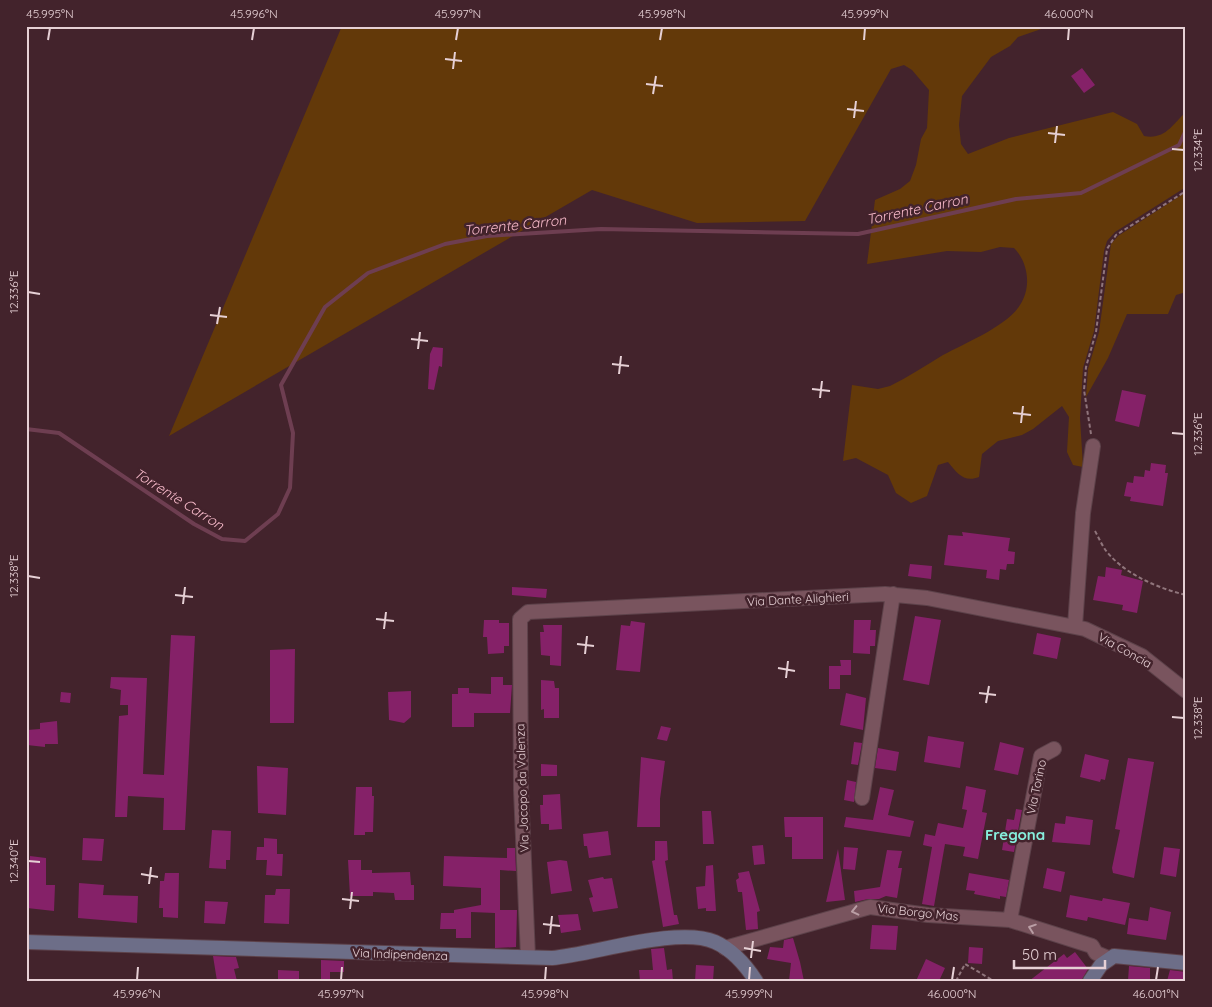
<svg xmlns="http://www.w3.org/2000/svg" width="1212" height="1007" font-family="Quicksand,sans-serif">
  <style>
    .green { fill: #633909 }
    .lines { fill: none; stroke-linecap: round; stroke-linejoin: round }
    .stream { stroke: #6e3e51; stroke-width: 4 }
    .building { fill: #852168 }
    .minor-casing { stroke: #5d424a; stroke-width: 16 }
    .secondary-casing { stroke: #5d424a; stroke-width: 16 }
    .path { stroke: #90757c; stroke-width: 2; stroke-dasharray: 4 2.5; stroke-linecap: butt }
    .minor { stroke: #79545e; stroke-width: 14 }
    .secondary { stroke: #6d6e88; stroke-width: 14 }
    .oneway { stroke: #ba9ea5 }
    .ticks { fill: none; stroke: #e6d0d5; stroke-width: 2 }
    .labels { text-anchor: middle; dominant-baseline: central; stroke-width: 5; stroke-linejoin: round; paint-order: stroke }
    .street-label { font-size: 12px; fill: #e6d0d5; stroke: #43232c }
    .water-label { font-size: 14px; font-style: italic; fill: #fabccc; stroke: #43232c }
    .quarter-label { font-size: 15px; font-weight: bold; fill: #87eedd; stroke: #43232c }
    .neatline { fill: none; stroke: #e6d0d5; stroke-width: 2 }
    .ticks-label { font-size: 12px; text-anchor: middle; fill: #e6d0d5 }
  </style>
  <rect width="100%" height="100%" fill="#43232c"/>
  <path class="green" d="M342 26H1050L1018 37 1010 46 991 57 962 96 959 125 961 144 968 154 1009 138 1113 112 1137 124 1144 136C1165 140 1172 125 1186 112V187L1115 232 1107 241 1104 251 1094 331 1083 368 1080 418 1083 467 1073 465 1067 452 1069 417 1062 406 1033 429 1022 435 998 441 982 454 979 477C964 483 957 473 948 462L938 465 927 496 911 503 896 493 888 475 856 458 843 461 852 385 878 389 890 386C908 377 925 366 943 355 965 343 1007 326 1020 305 1032 287 1028 262 1014 248L1000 247 981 252 947 251 867 264 875 200 900 189 910 181 916 165 921 139 927 128 929 90 912 70 904 65 891 69 805 221 697 223 592 190 169 436Z
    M1186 192V292L1176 295 1168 314H1127L1108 358 1086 397 1088 369 1099 332 1111 244 1118 236Z"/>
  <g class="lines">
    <path class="stream" d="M26 429 59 433 194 524 222 539 245 541 278 514 290 488 293 433 281 385 325 307 368 273 445 244 487 236 601 229 858 234 1016 199 1081 193 1179 145 1186 130"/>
  </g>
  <path class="building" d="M1082 68 1095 85 1084 93 1071 76Z
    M433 347 443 348 442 367 439 366 434 390 428 389 430 354Z
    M1122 390 1146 395 1139 427 1115 421Z
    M1151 463 1166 465 1165 473H1168L1163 506 1130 501 1131 497 1124 496 1127 482 1133 483 1134 476 1144 477 1145 470 1150 471Z
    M962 532 1010 538 1008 551 1015 552 1014 564H1007L1006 570 1000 569 999 580 986 578 987 570 944 565 948 535 963 536Z
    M910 564 932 566 931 579 908 576Z
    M1106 567 1122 570 1121 575 1143 581 1137 613 1122 610 1123 605 1093 600 1098 576 1105 577Z
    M512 587 547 589 546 598 512 595Z
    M915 616 941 620 929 685 903 680Z
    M484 620H499V623H509V646H504V653L488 654 487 637H483Z
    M854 620H871L870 630H876L875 646H870V654L853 653Z
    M631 621 645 623 640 672 616 670 621 625 630 626Z
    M543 625H562L561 666 550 665V656L541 655 540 632H544Z
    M1037 633 1061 638 1057 659 1033 654Z
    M171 635 195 636 185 830H163L164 798 128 796 127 817H115L119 716 128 715V705H120L121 690 110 688 111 677 147 678 143 774 164 775Z
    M295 649 294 723H270V650Z
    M840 660H851V675H840V689H829V666H841Z
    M491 677H503V685H512L510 713H474V727H452V694H458V688H469V693L491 694Z
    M541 680 554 681 555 688H559V718H544V709L541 710Z
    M411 691V717L404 723 389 720 388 692Z
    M61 692 71 693 70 703 60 702Z
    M846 693 866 698 863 730 840 725Z
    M57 721 58 744H45V747L27 745V730L40 729V723Z
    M661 726 671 728 667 741 657 739Z
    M928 736 964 742 960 768 924 762Z
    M854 742 862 743 858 765 851 764Z
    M1000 742 1024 748 1018 775 994 770Z
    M878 748 899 752 896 771 875 768Z
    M1085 754 1109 760 1105 780 1101 779 1100 782 1080 777Z
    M641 757 665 761 660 799V827H637Z
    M1128 758 1154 762 1134 878 1113 873 1112 868 1120 830 1115 829Z
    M541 764 557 765V776H541Z
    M257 766 288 768 286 815 258 813Z
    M847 780 856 782 854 802 844 800Z
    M966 786 986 790 982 812 987 813 978 859 963 856 965 847 945 844 934 906 922 904 932 847 923 845 925 834 935 836 938 823 963 828 967 810 962 809Z
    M356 787H372V796H374L373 832H365V835H354Z
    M880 787 894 790 888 815 914 821 910 837 844 827 846 817 873 820Z
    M560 794 562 829 549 830V824H541L540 805H543V795Z
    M1016 809 1022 810 1014 852 1002 850 1007 819 1014 820Z
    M702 811H711L714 844H703Z
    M1066 816 1093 820 1090 845 1052 842 1055 823 1065 824Z
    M784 817H823V859H792V837H785Z
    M212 830 231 831 230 860H226V869L209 868Z
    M608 831 611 855 589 858 587 846H584L583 834Z
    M83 838 104 839 102 861 82 860Z
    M264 838 277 839V854H283L282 876 266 875 267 860H256L257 847H264Z
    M655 841H667L668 860 665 861 674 915H677L679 924 663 927 652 861 655 860Z
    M763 845 765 864 754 865 752 846Z
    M844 847 858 848 855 870 843 869Z
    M1164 847 1180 849 1176 877 1160 874Z
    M507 848H515L516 871 500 870V910H517L516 947 495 948V913L471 912V938H456V929H440L441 913H454V910L481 905V888L443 886 444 856 507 858Z
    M838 849 845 900 826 902Z
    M887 850 902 851 898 868H902L897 898 886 896 879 899H868L855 902 854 891 880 887Z
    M30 856 46 858V885H55L54 911 27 908Z
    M348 860H361V870H372V873L410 872 411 885H414V900H395L394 893 373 892V896H350Z
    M560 860 567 861 572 891 551 894 547 862Z
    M713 865 716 911H706V908L698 909 696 887 705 886 706 866Z
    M1047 868 1065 872 1061 892 1043 888Z
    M749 871 760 911 757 912 758 929 746 930 742 892H738L736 880 739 878 738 873Z
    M165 873H179L178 918 163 917V908H159L160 881H164Z
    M969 873 1009 880 1006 897 1000 896V899L974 894 975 891 966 890Z
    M603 877 604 879 612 878 618 908 593 912 589 898 593 897 588 880Z
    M79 883 104 885 103 895 138 896 137 923 78 918Z
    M276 889H290L289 924 264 923 265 895H275Z
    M1070 895 1102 901 1103 898 1130 903 1125 925 1088 917 1087 921 1066 917Z
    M205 901 228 902 225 924 204 923Z
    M1150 907 1171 912 1166 940 1127 934 1129 918 1148 921Z
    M578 914 581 930 561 933 558 915Z
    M872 925 898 926 896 950 870 949Z
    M793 938 800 962 804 981H789L791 963 767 959 770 947 783 948 784 940Z
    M969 947 983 948 982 964 968 963Z
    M664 948 667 970 672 969 673 981H640L639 970H653L651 949Z
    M1075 952 1088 969 1081 981H1029L1064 954 1067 958Z
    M213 956 236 957 239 968 234 969 237 981H217Z
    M926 959 945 968 939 981H916Z
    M321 960 344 961V972H330V981H321Z
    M696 965 714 966 713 981H695Z
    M1129 966 1150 968V981H1128Z
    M278 970 299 971V981H278Z
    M1170 970 1186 972V981H1167Z"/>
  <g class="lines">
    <g class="minor-casing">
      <path id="minor" d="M1075 626 1083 513 1093 446
        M862 798 893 594
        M1010 920 1041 756 1054 749
        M725 948 870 907 928 915 1010 920 1092 946 1096 953 1108 958
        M528 957 521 790 520 619 528 612 885 594 927 598 1085 629 1142 656 1186 691"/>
    </g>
    <g class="secondary-casing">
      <path id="secondary" d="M26 942 552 958C595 954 678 926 715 942 733 950 745 964 756 981
        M1090 981 1101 965 1114 956 1186 963"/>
    </g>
    <path class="path" d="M1091 434 1084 390 1086 367 1096 332 1107 249 1116 235 1186 191
      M1095 531C1099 538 1102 546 1107 552 1126 575 1158 588 1186 595
      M956 981 965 964 994 981"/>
    <use href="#minor" class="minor"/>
    <use href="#secondary" class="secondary"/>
  </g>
  <defs><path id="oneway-chevron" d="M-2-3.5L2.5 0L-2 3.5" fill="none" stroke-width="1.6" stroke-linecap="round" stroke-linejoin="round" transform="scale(1.25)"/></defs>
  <g class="oneway">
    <use href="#oneway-chevron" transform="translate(855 911) rotate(167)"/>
    <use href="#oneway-chevron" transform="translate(1032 928) rotate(-161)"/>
  </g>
  <path class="ticks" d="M48 40 50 28M252 40 254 28M456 40 458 28M660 40 662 28M864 40 865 28M1068 40 1069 28M445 59 462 61M453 69 455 52M646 84 663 86M653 94 656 76M847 109 864 111M854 118 856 101M1048 133 1065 135M1055 143 1057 126M1172 149 1184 150M28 292 40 294M210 315 227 317M217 324 220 307M411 339 428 341M418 349 420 332M612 364 629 366M619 374 621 356M812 389 830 391M820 398 822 381M1013 413 1031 415M1021 423 1023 406M1172 433 1184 434M28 576 40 578M175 595 193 597M183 604 185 587M376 619 394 621M384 629 386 612M577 644 594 646M585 654 587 636M778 668 795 671M786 678 788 661M979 693 996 695M986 703 989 686M1172 717 1184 718M28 861 40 862M141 874 158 877M149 884 151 867M342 899 359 901M350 909 352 892M543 924 560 926M550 934 552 916M744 948 761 951M751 958 753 941M137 980 138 967M341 980 342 967M545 980 546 967M749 980 750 967M952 980 954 967M1156 980 1158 967"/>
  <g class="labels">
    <g class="street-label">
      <text transform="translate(798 599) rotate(-3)">Via Dante Alighieri</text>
      <text transform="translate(1125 650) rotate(29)">Via Concia</text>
      <text transform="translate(1036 787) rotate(-78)">Via Torino</text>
      <text transform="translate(522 788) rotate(-92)">Via Jacopo da Valenza</text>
      <text transform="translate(918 912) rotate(6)">Via Borgo Mas</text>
      <text transform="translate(400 954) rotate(2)">Via Indipendenza</text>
    </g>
    <g class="water-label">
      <text transform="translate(917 209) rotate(-12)">Torrente Carron</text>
      <text transform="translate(515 225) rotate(-6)">Torrente Carron</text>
      <text transform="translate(179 499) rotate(32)">Torrente Carron</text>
    </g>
    <g class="quarter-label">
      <text x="1015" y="834">Fregona</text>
    </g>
  </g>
  <rect width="1212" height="1007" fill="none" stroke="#43232c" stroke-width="55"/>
  <path d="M1014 960v8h91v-8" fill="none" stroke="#e6d0d5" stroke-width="2.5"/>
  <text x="1022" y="960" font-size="15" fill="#e6d0d5" stroke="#43232c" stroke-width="4" paint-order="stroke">50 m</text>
  <rect x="28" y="28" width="1156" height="952" class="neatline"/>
  <g class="ticks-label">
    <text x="50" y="18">45.995°N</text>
    <text x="254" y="18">45.996°N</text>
    <text x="458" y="18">45.997°N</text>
    <text x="662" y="18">45.998°N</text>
    <text x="865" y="18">45.999°N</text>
    <text x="1069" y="18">46.000°N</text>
    <text transform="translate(1198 150) rotate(-90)" y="4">12.334°E</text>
    <text transform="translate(14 292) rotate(-90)" y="4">12.336°E</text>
    <text transform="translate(1198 434) rotate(-90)" y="4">12.336°E</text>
    <text transform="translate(14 576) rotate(-90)" y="4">12.338°E</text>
    <text transform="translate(1198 718) rotate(-90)" y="4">12.338°E</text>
    <text transform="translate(14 861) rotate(-90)" y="4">12.340°E</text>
    <text x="137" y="998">45.996°N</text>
    <text x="341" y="998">45.997°N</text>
    <text x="545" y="998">45.998°N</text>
    <text x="749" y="998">45.999°N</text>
    <text x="952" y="998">46.000°N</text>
    <text x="1156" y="998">46.001°N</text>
  </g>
</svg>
